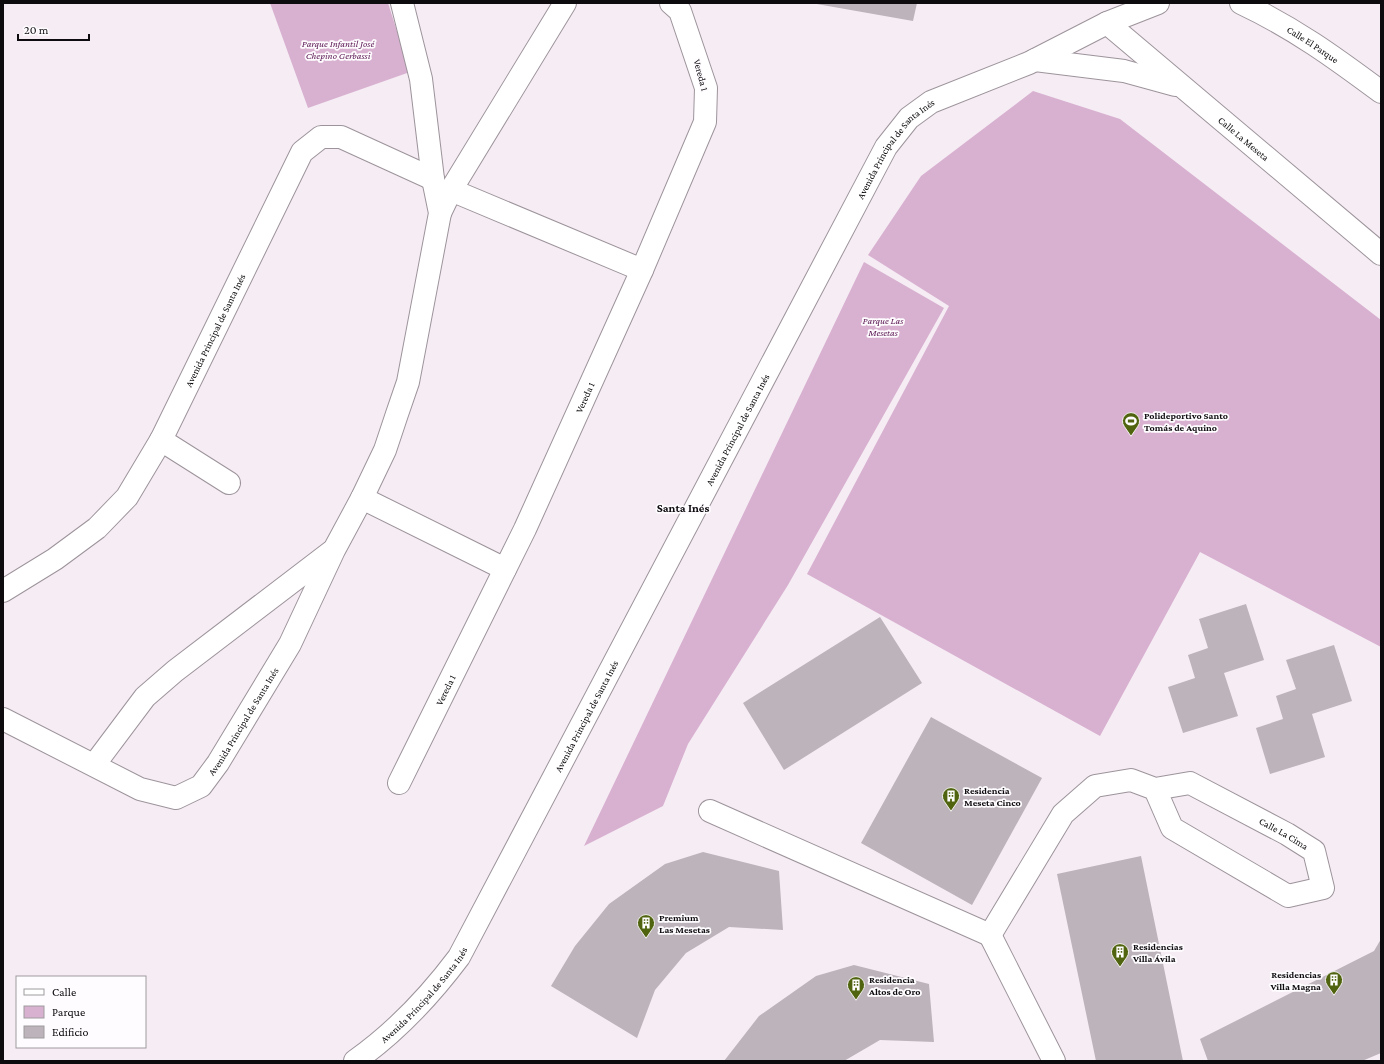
<svg xmlns="http://www.w3.org/2000/svg" width="1384" height="1064" font-family="'Crimson Pro',serif">
  <style>
    .green { fill: #d8b1d1 }
    .building { fill: #bdb3bb }
    .lines { fill: none; stroke-linecap: round; stroke-linejoin: round }
    .minor-casing { stroke: #9d949b; stroke-width: 24 }
    .minor { stroke: #fff; stroke-width: 22 }
    .labels { text-anchor: middle; dominant-baseline: central; stroke-width: 3.5; stroke-linejoin: round; paint-order: stroke }
    .park-label { font-size: 10px; font-style: italic; fill: #5b1753; stroke: #fefcfe }
    .street-label { font-size: 10px; fill: #0e0b0e; stroke: #fefcfe }
    .poi-label { font-size: 10px; font-weight: bold; fill: #0e0b0e; stroke: #fefcfe; text-anchor: start }
    .quarter-label { font-size: 12px; font-weight: bold; fill: #0e0b0e; stroke: #fefcfe }
  </style>
  <rect width="100%" height="100%" fill="#f6ecf4"/>
  <path class="green" d="M270 3H388L410 72 308 108Z
    M1033 91 1120 119 1381 320V647L1200 552 1100 736 807 574 949 306 868 255 921 176Z
    M864 262 944 308 788 585 688 744 663 806 584 846Z"/>
  <path class="building" d="M811 3H917L913 21Z
    M1246 604 1264 660 1224 673 1238 716 1183 733 1168 687 1195 678 1188 655 1208 648 1199 619Z
    M880 617 922 683 784 770 743 703Z
    M1334 645 1352 701 1312 714 1325 757 1270 774 1256 728 1283 719 1276 696 1296 689 1286 660Z
    M931 717 1042 778 972 905 861 843Z
    M703 852 779 871 783 930 729 927 686 953 655 990 637 1038 551 986 575 946 609 904 665 864Z
    M1141 856 1183 1061H1096L1057 874Z
    M1381 939V1053L1362 1061H1208L1200 1039 1374 951Z
    M854 965 929 984 934 1042 880 1040 844 1061H724L759 1016 816 976Z"/>
  <g class="lines">
    <g class="minor-casing">
      <g id="minor">
        <path id="s1" d="M1241 3C1294 28 1334 57 1381 92"/>
        <path id="s2" d="M1107 23 1381 254"/>
        <path d="M1035 60 1124 71 1175 85"/>
        <path d="M451 190 642 270"/>
        <path d="M440 213 451 190 565 3"/>
        <path d="M161 440 229 483"/>
        <path d="M362 498 505 569"/>
        <path id="s3" d="M3 591 55 559 97 528 127 497 161 440 302 152 321 137H341L433 179"/>
        <path id="s4" d="M3 719 140 789 176 798 201 786 218 763 290 644 334 550 362 498 385 450 397 414 408 382 440 213 433 179 421 79 402 3"/>
        <path d="M94 765 145 697 175 671 331 552"/>
        <path id="s5" d="M399 783 525 529 642 270 705 122 706 88 680 11 671 3"/>
        <path d="M710 811 990 935"/>
        <path id="s6" d="M990 935 1063 814 1095 786 1131 780 1155 789 1190 783 1287 834 1314 851 1323 888 1288 896 1172 828 1155 789"/>
        <path d="M990 935 1054 1061"/>
        <path id="s7" d="M355 1061C396 1032 429 997 459 957L886 147 909 118 931 102 1029 63 1107 23 1158 3"/>
      </g>
    </g>
    <use href="#minor" class="minor"/>
  </g>
  <defs>
    <g id="stadium-pin" transform="scale(0.9)"><path d="M0 17L-7.5 6A9.5 9.5 0 1 1 7.5 6Z" fill="#50640f" stroke="#fefcfe"/><path d="M0-5a6.5 5 0 1 0 0 10a6.5 5 0 1 0 0-10ZM-3.5-1.8h7v3.6h-7Z" fill="#fff"/></g>
    <g id="building-pin" transform="scale(0.9)"><path d="M0 17L-7.5 6A9.5 9.5 0 1 1 7.5 6Z" fill="#50640f" stroke="#fefcfe"/><path d="M-4-6H4V6H1V3H-1V6H-4ZM-2.5-4.3h1.7v1.8h-1.7ZM.8-4.3h1.7v1.8H.8ZM-2.5-1h1.7V.8h-1.7ZM.8-1h1.7V.8H.8Z" fill="#fff"/></g>
  </defs>
  <g fill-rule="evenodd">
    <use href="#stadium-pin" x="1131" y="421"/>
    <use href="#building-pin" x="951" y="796"/>
    <use href="#building-pin" x="646" y="923"/>
    <use href="#building-pin" x="1120" y="952"/>
    <use href="#building-pin" x="1334" y="980"/>
    <use href="#building-pin" x="856" y="985"/>
  </g>
  <g class="labels">
    <g class="park-label">
      <text x="338" y="43">Parque Infantil José<tspan x="338" dy="12">Chepino Gerbassi</tspan></text>
      <text x="883" y="320">Parque Las<tspan x="883" dy="12">Mesetas</tspan></text>
    </g>
    <g class="street-label">
      <text stroke="none"><textPath href="#s1" startOffset="83">Calle El Parque</textPath></text>
      <text transform="translate(701 75) rotate(75)">Vereda 1</text>
      <text stroke="none"><textPath href="#s2" startOffset="179">Calle La Meseta</textPath></text>
      <text stroke="none"><textPath href="#s7" startOffset="1068">Avenida Principal de Santa Inés</textPath></text>
      <text stroke="none"><textPath href="#s3" startOffset="345">Avenida Principal de Santa Inés</textPath></text>
      <text stroke="none"><textPath href="#s5" startOffset="428">Vereda 1</textPath></text>
      <text stroke="none"><textPath href="#s7" startOffset="744">Avenida Principal de Santa Inés</textPath></text>
      <text stroke="none"><textPath href="#s5" startOffset="104">Vereda 1</textPath></text>
      <text stroke="none"><textPath href="#s7" startOffset="420">Avenida Principal de Santa Inés</textPath></text>
      <text stroke="none"><textPath href="#s4" startOffset="296">Avenida Principal de Santa Inés</textPath></text>
      <text stroke="none"><textPath href="#s6" startOffset="388">Calle La Cima</textPath></text>
      <text stroke="none"><textPath href="#s7" startOffset="96">Avenida Principal de Santa Inés</textPath></text>
    </g>
    <g class="poi-label">
      <text x="1144" y="415">Polideportivo Santo<tspan x="1144" dy="12">Tomás de Aquino</tspan></text>
      <text x="964" y="790">Residencia<tspan x="964" dy="12">Meseta Cinco</tspan></text>
      <text x="659" y="917">Premium<tspan x="659" dy="12">Las Mesetas</tspan></text>
      <text x="1133" y="946">Residencias<tspan x="1133" dy="12">Villa Ávila</tspan></text>
      <text x="1321" y="974" text-anchor="end">Residencias<tspan x="1321" dy="12">Villa Magna</tspan></text>
      <text x="869" y="979">Residencia<tspan x="869" dy="12">Altos de Oro</tspan></text>
    </g>
    <g class="quarter-label">
      <text x="683" y="508">Santa Inés</text>
    </g>
  </g>
  <rect width="1384" height="1064" fill="none" stroke="#0e0b0e" stroke-width="8"/>
  <rect x="16" y="976" width="130" height="72" fill="#fefcfe" stroke="#9e9c9e"/>
  <rect x="24" y="989" width="20" height="6" fill="#ffffff" stroke="#9e9c9e"/>
  <text x="52" y="996" font-size="12" fill="#0e0b0e">Calle</text>
  <rect x="24" y="1006" width="20" height="12" fill="#d8b1d1" stroke="#9e9c9e"/>
  <text x="52" y="1016" font-size="12" fill="#0e0b0e">Parque</text>
  <rect x="24" y="1026" width="20" height="12" fill="#bdb3bb" stroke="#9e9c9e"/>
  <text x="52" y="1036" font-size="12" fill="#0e0b0e">Edificio</text>
  <path d="M18 34v6h71v-6" fill="none" stroke="#0e0b0e" stroke-width="2"/>
  <text x="24" y="34" font-size="12" fill="#0e0b0e" stroke="#fefcfe" stroke-width="3" paint-order="stroke">20 m</text>
</svg>
